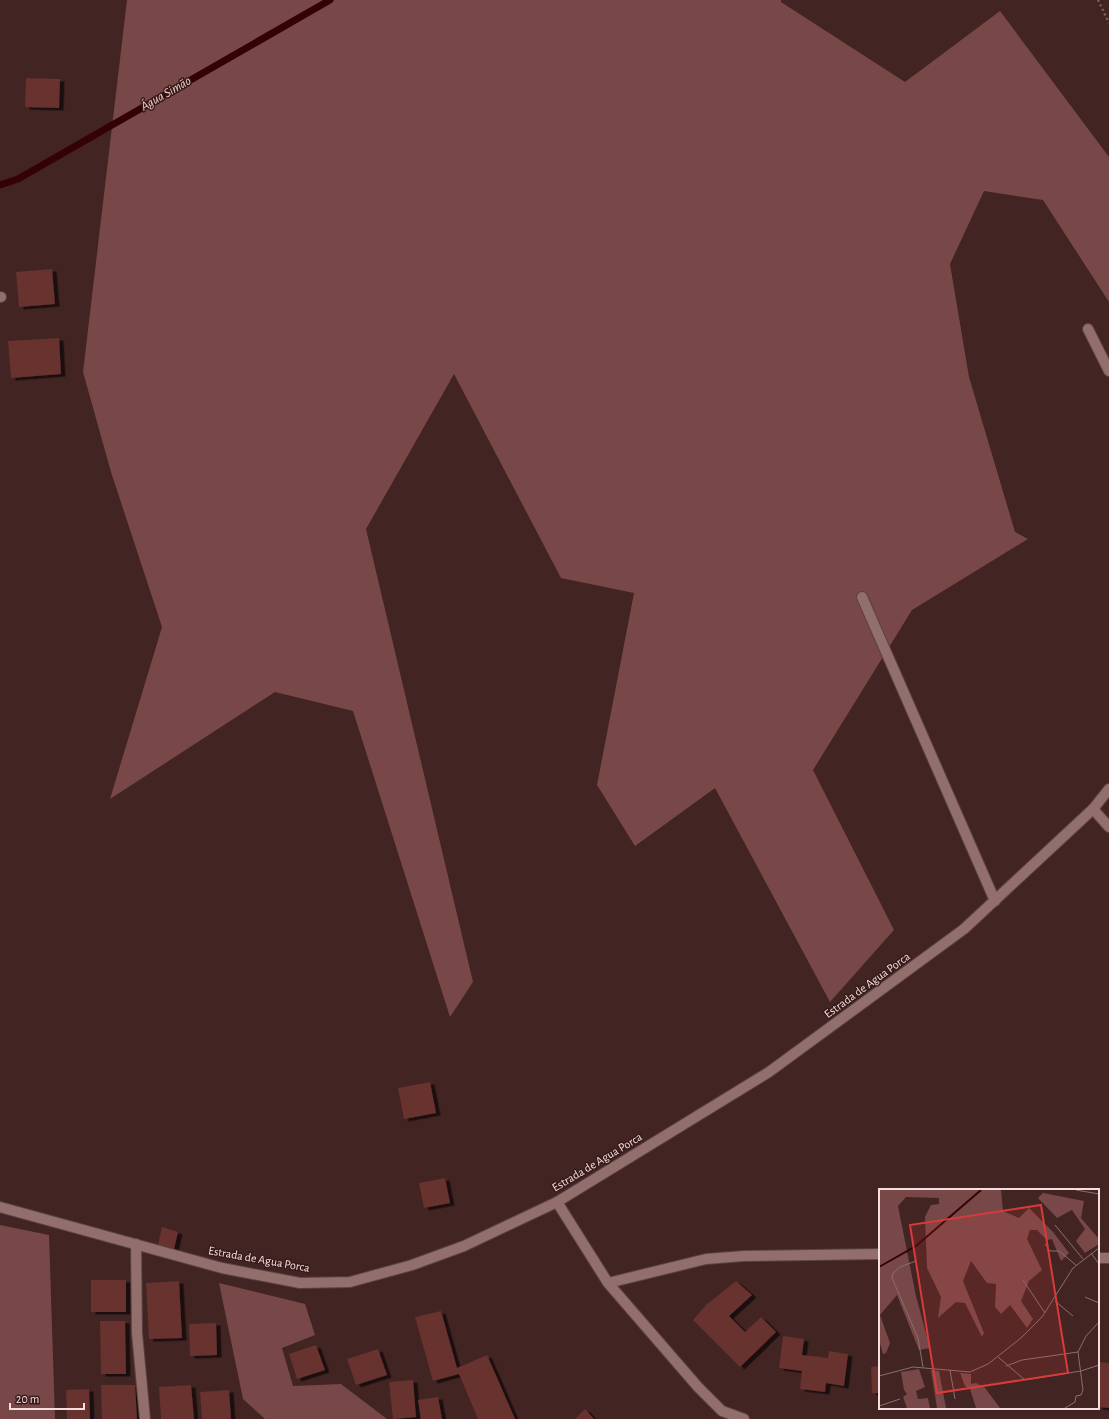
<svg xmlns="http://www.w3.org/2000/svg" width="1109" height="1419" font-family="'Alegreya Sans',sans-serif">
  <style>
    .green { fill: #774847 }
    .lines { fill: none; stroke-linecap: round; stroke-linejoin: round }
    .stream { stroke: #340105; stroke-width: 7 }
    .building { fill: #68302f; filter: url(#shadow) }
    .street-casing { stroke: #5c4343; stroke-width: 12 }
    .secondary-casing { stroke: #5c4343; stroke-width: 12 }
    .path { stroke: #7b605f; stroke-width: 2.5; stroke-dasharray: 2 3; stroke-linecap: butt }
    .street { stroke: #926e6c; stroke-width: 10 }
    .secondary { stroke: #926e6c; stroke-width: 10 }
    .labels { text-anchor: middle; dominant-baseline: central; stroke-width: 3; stroke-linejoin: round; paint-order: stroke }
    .street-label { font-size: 12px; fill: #f4dfde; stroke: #371b1a }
    .water-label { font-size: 13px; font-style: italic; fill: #f3ccc9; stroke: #371b1a }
    .inset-river { fill: none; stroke: #340105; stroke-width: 2 }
    .inset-road { fill: none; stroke: #896f6e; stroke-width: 1 }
    .view { fill: #d93a3a; fill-opacity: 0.15; stroke: #d93a3a; stroke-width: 2 }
    .inset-edge { fill: none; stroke: #f4dfde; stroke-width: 2 }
  </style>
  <defs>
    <filter id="shadow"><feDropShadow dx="4.5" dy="2.5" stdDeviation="0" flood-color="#0009"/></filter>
  </defs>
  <rect width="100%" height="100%" fill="#422423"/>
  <path class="green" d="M127 0H781V2L905 82 1000 11 1109 157V302L1043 200 984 191 950 264 969 377 1015 532 1028 539 912 610 813 770 894 930 830 1002 715 788 635 846 597 785 634 593 561 578 454 374 366 529 473 982 450 1017 353 711 275 692 110 799 162 627 111 472 83 372Z
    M0 1225 49 1235 55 1419H0Z
    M219 1283 305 1304 315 1335 282 1348 293 1386 341 1384 387 1419H265L243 1399Z"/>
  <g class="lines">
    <path class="stream" d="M0 185 18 179 330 0"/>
  </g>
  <path class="building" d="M26 78 60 79 59 108 25 107Z
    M52 269 55 304 19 307 16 272Z
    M59 338 61 374 11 378 8 341Z
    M430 1082 436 1113 404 1119 398 1088Z
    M445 1178 450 1203 424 1208 419 1183Z
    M162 1227 178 1232 174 1249 158 1245Z
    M91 1280H126V1312H91Z
    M179 1281 182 1338 149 1339 146 1283Z
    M736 1281 752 1295 729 1316 745 1332 761 1317 776 1332 740 1367 693 1320 706 1305Z
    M441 1311 457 1368 487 1355 515 1419H478L459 1374 433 1381 415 1317Z
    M100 1321H125L126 1374H101Z
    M216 1323 217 1355 190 1356 189 1324Z
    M783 1336 804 1339 802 1355 828 1358 829 1351 848 1354 844 1386 826 1383 825 1392 800 1389 802 1371 779 1368Z
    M316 1345 325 1370 297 1379 289 1354Z
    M378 1349 387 1375 356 1385 347 1359Z
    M1098 1362 1109 1363V1408L1098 1407Z
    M880 1366V1393H872L871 1367Z
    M413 1380 416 1417 393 1419 389 1382Z
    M101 1385H135L137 1419H102Z
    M191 1385 194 1419H161L159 1387Z
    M89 1389 90 1419H67L66 1390Z
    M229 1390 231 1419H202L200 1392Z
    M438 1397 442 1419H421L418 1400Z
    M585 1409 594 1419H575Z"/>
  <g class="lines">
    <g class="street-casing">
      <path id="street" d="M0 297H1
        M1088 329 1109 371
        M862 597 995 901
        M1093 809 1109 827
        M557 1202 608 1283 698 1387 722 1411 744 1419
        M136 1244 137 1333 145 1419
        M1098 1258H1109
        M608 1283 706 1259 744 1256 880 1254"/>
    </g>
    <g class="secondary-casing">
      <path id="secondary" d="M0 1207 222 1268 300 1283 350 1282 412 1265 464 1246 557 1202 769 1072 964 929 1093 809 1109 789"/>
    </g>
    <path class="path" d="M1098 0 1109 23"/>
    <use href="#street" class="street"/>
    <use href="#secondary" class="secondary"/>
  </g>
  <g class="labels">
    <g class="street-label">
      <text transform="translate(867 985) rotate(-36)">Estrada de Agua Porca</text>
      <text transform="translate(597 1162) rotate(-31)">Estrada de Agua Porca</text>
      <text transform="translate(259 1259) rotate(10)">Estrada de Agua Porca</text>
    </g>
    <g class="water-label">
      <text transform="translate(166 94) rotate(-30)">Água Simão</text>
    </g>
  </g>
  <g transform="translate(879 1189)">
    <rect width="220" height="220" fill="#422423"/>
    <path d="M0 1H122L124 22 140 29 150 19 174 43 190 64 182 72 173 50 168 51 158 41H151L148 50 163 81 150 92 142 112 154 130 148 139 131 116 122 125 116 118 117 95 108 94 92 72 84 92 105 144 103 148 86 114 77 113 59 129 62 108 48 79 46 28 52 16 60 15V9L27 8 19 17 37 107 51 159 40 161 18 106 1 126 11 154 7 164 4 165 0 151ZM164 4 205 12 202 29 220 50V55L206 64 197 52 206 40 193 21 178 29 159 9ZM40 180 46 198 37 202 39 210 49 209 51 219H28L24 208 28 205 25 201 22 183ZM52 181 60 182 67 219H58ZM81 184 92 185V195L97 194 106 199 121 219H97L91 200 86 197Z" fill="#774847"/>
    <path class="inset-river" d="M0 78 37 57 102 1"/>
    <path class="inset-road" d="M197 1 220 5M176 36 204 70M166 55 171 62H180L197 76M212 64 220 75M37 72 21 78 14 84 13 89 39 149 44 178M144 91 166 124M206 108 220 114M176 112 194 127M199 163 207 147 220 133M119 168 146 191 202 182 220 176M127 177 143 171 199 163M71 181 76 210M0 187 34 178 91 183 109 175 142 149 163 128 194 79 220 59M0 217 21 210M186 219 196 213 197 207 202 206 204 201 199 163"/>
    <path class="view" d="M162 16 189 184 58 204 31 36Z"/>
    <rect width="220" height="220" class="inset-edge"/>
  </g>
  <path d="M10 1403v6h74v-6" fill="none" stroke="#f4dfde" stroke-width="2"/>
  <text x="16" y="1403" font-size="12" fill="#f4dfde" stroke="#371b1a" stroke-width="3" paint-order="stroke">20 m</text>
</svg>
